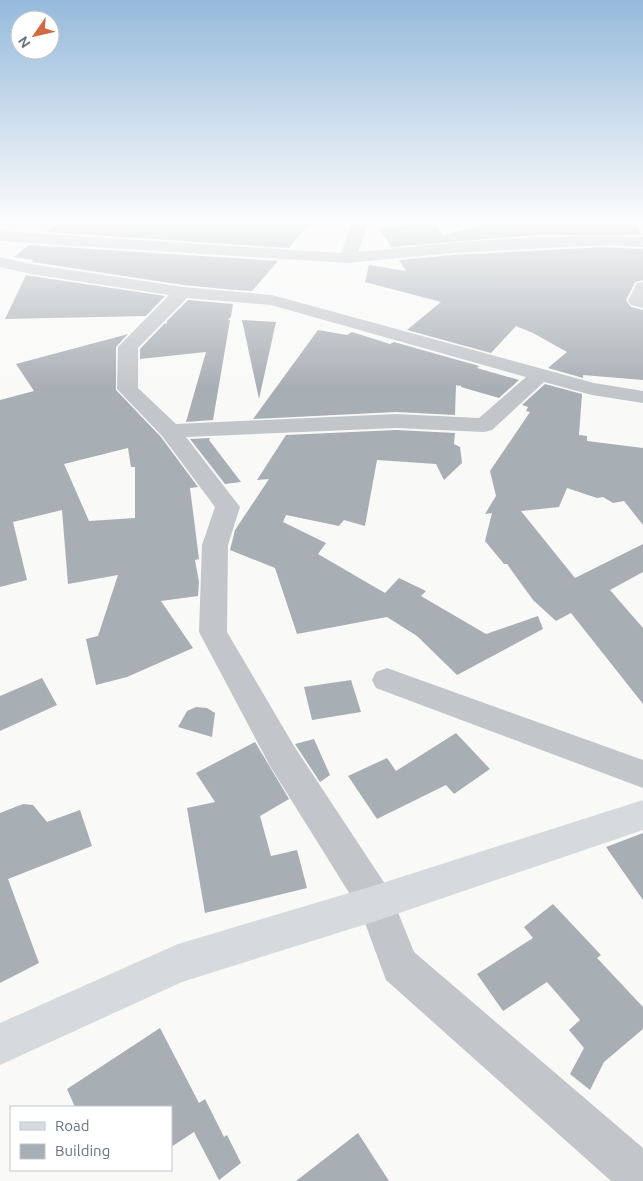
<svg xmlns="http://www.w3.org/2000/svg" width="643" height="1181" font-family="Ubuntu,sans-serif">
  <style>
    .building { fill: #a7aeb4; fill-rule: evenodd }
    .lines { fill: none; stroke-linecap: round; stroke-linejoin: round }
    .street { fill: #c2c5c9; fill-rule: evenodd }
    .secondary { fill: #d7dadd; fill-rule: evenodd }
  </style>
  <rect width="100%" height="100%" fill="#f9f9f8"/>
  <path class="building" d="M59 223H310L289 248 46 232Z
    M434 223 443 235 489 223H635L641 235H536L391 247 379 228Z
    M29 245 278 261 252 291 236 290V288L235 290 183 285 32 262 33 260 14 257Z
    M605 247 643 249V280L635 282 626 300 631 307 643 310V380L583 375V378L548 368 567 352 533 333 516 326 491 353 407 330 441 302 365 282 369 265 406 271 399 260 453 255Z
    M26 275 31 276 165 296 146 316 5 319Z
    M188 300 233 304 231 316 228 320H230L213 420 186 422 206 352 140 359V349L164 324 167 323V321Z
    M242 320 276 322 259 399Z
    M318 330 347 335 352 332 390 344 394 342 479 366 477 368 519 380 499 398 461 387V385L460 386 456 385 455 415 396 412 253 419Z
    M128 334 116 347V390L161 437 198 487 190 488 199 559 195 560 199 582 198 596 161 601 193 648 127 677 96 685 86 639 98 636 118 575 68 584 62 510 13 522 27 580 0 587V400L34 391 16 364ZM128 448 131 467H135V518L89 521 64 464Z
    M545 384 582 394 579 435 587 436V441L643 448V525L624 501 613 503 603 497 597 498 567 488 559 507 521 511 575 578 643 544V572L610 590 643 628V704L571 613 556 621 533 600 507 564H504L485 541 492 513 485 514 496 496 490 471 530 412 526 411 528 407 522 405Z
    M396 430 455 433 454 444 460 447 462 463 444 480 436 464 377 460 365 526 344 520 339 526 286 515 283 522 326 543 318 554 385 593 399 578 426 591 421 596 486 634 538 616 543 629 457 675 417 636 387 617 297 634 275 568 230 550 235 530 269 479 257 480 286 435Z
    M210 438 209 440 241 482 225 484 190 439Z
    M42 678 57 705 0 731V696Z
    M351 680 361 712 312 720 304 687Z
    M196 707 207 708 215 713 212 737 178 727 187 711Z
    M456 733 490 769 454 794 446 785 377 819 348 776 387 758 396 771Z
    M314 739 330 775 320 782 295 744Z
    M255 742 289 799 260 816 271 856 297 850 307 888 205 913 187 808 215 802 196 773Z
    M23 804 33 805 47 822 80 810 92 846 8 879 39 963 0 983V813Z
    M643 833V900L606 847Z
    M553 904 601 955 597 958 643 1007V1029L604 1062 590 1090 570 1074 584 1048 569 1030 580 1020 547 982 503 1011 477 974 533 938 524 927Z
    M160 1028 199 1103 205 1099 224 1137 227 1135 241 1163 219 1180 194 1132 171 1147V1107H75L67 1089Z
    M358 1133 389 1181H296Z"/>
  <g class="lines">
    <path class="street" d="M350 223H366L367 227 358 252C452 243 548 232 643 237V247L605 245 453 253 347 263 0 241V231L341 253 351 227Z
      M0 257 31 264 183 287 272 295 594 383 643 391V403L592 395 544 382 492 430 484 432 396 428 186 437 240 507 228 545 227 632 294 746 389 890 414 952 643 1148V1181H611L386 980 361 912 270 766 199 632 202 545 215 507 162 436 117 389 118 347 169 295 31 274 0 267ZM187 298 271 305 526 377 479 418 396 414 176 424 138 388V348Z
      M643 282V308L631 305 628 301 637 283Z
      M387 668 643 760V788L376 688 372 680 376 672Z"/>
    <path class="secondary" d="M643 800V830L376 921 182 982 0 1065V1023L178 944 376 885Z"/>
  </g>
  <linearGradient id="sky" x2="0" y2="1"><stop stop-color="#95badb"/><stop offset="0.57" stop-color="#fcfcfc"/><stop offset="1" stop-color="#fcfcfc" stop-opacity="0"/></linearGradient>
  <rect width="643" height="389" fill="url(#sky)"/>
  <rect x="10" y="1106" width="162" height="65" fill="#ffffff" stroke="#c2c7cc"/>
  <rect x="20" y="1122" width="25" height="8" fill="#d7dadd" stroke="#c2c7cc"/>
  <text x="55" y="1131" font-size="15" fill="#67747f">Road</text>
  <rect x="20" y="1144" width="25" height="15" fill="#a7aeb4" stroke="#c2c7cc"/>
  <text x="55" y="1156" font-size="15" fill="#67747f">Building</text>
  <g transform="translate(35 35) rotate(236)"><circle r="24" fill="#ffffff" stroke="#c2c7cc"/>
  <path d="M0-4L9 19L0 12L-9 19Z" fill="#d16a40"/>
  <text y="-8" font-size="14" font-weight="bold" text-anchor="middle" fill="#67747f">N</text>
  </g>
</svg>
